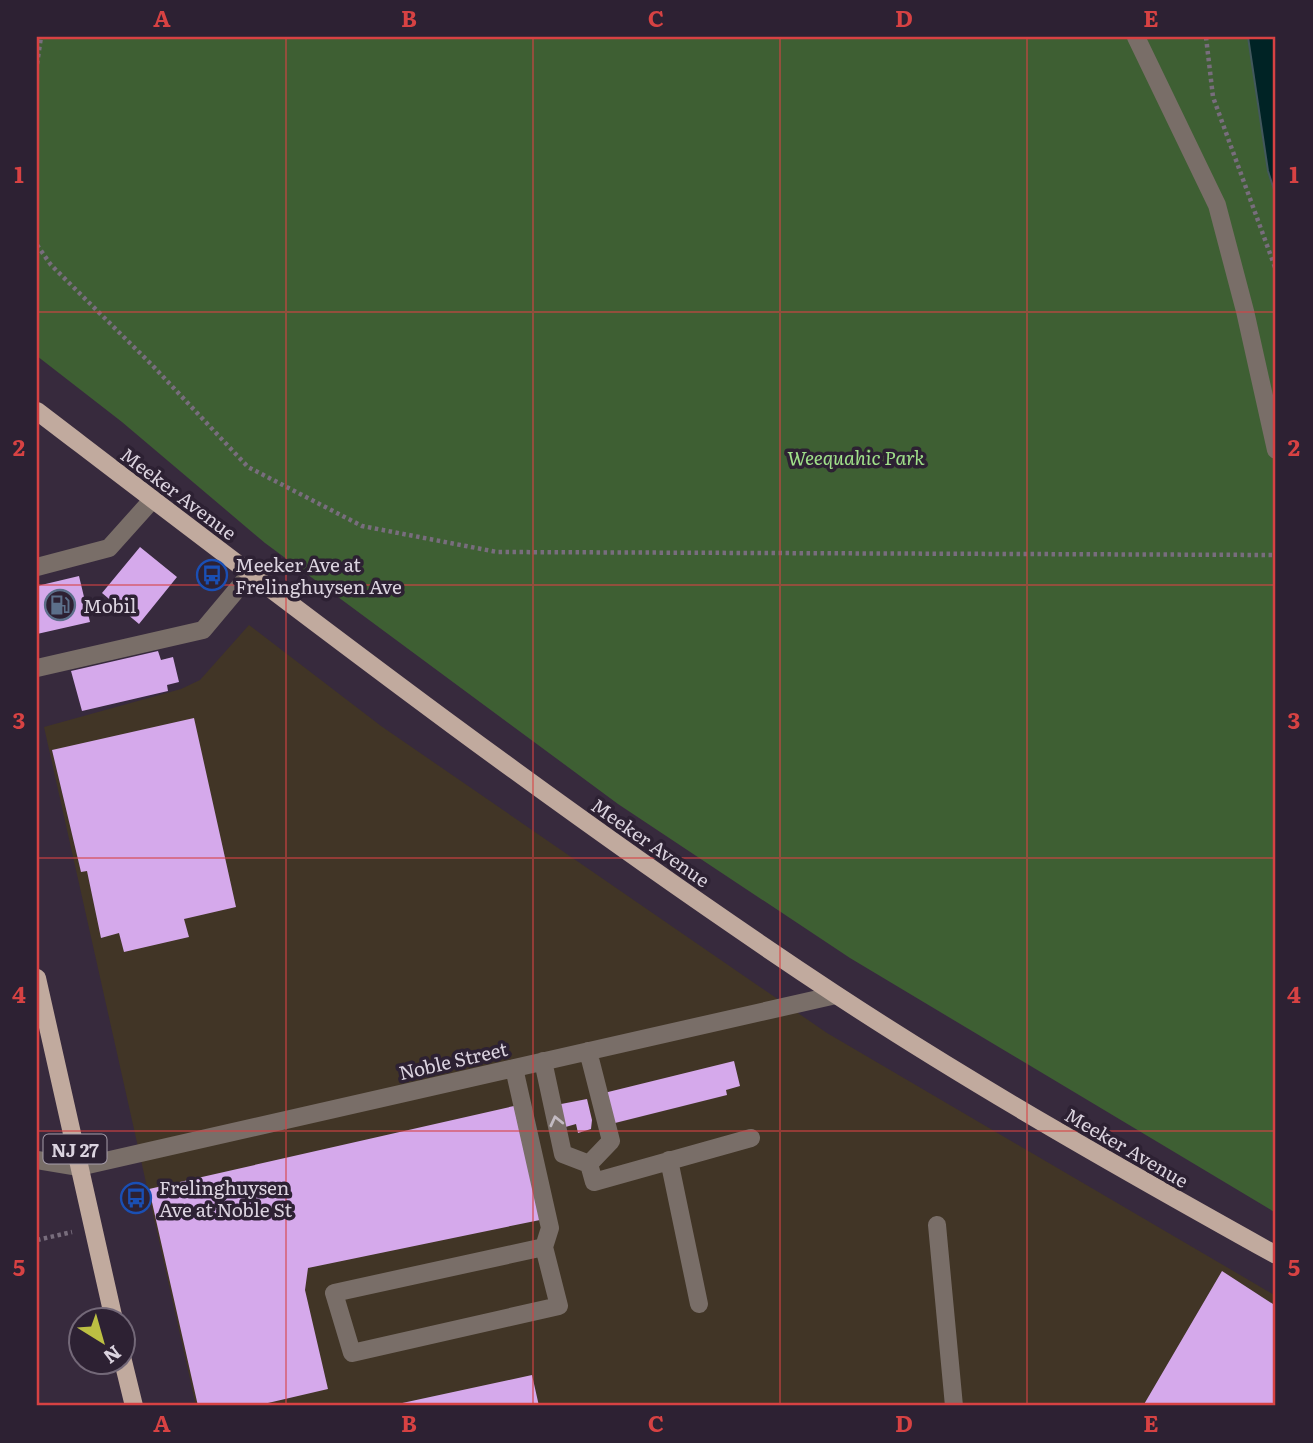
<svg xmlns="http://www.w3.org/2000/svg" width="1313" height="1443" font-family="Literata,serif">
  <style>
    .industrial { fill: #413526 }
    .green { fill: #3e5f33 }
    .water { fill: #002325; stroke: #42585d; stroke-width: 2 }
    .building { fill: #d5a9eb }
    .lines { fill: none; stroke-linecap: round; stroke-linejoin: round }
    .path { stroke: #786d7d; stroke-width: 4.5; stroke-dasharray: 3.5 3.5; stroke-linecap: butt }
    .minor { stroke: #796e68; stroke-width: 18 }
    .major { stroke: #c1aa9e; stroke-width: 18 }
    .oneway { stroke: #c2bac1 }
    .grid { fill: none; stroke: #d74243; stroke-width: 2; stroke-opacity: 0.55 }
    .labels { text-anchor: middle; dominant-baseline: central; stroke-width: 7; stroke-linejoin: round; paint-order: stroke }
    .shield { fill: #2d2133; stroke: #a79eab; stroke-width: 2 }
    .shield-label { font-size: 18px; font-weight: bold; fill: #dbd3df }
    .park-label { font-size: 19px; font-style: italic; fill: #a0e18a; stroke: #2d2133 }
    .street-label { font-size: 19px; fill: #dbd3df; stroke: #2d2133 }
    .poi-label { font-size: 19px; fill: #dbd3df; stroke: #2d2133; text-anchor: start }
    .neatline { fill: none; stroke: #d74243; stroke-width: 2.5 }
    .grid-label { font-size: 23px; text-anchor: middle; font-weight: bold; fill: #d74243 }
  </style>
  <rect width="100%" height="100%" fill="#372a3d"/>
  <path class="industrial" d="M249 625 381 726 827 1033 1276 1296V1406H196L44 727 181 689 200 680Z"/>
  <path class="green" d="M37 37H1276V1213L850 958 618 804 265 543 122 422 37 356Z"/>
  <path class="water" d="M1248 37H1276V196L1268 171Z"/>
  <path class="building" d="M140 547 177 577 139 624 102 593Z
    M79 576 90 622 37 634V586Z
    M158 651 161 660 173 657 179 682 167 685 168 691 82 711 71 671Z
    M194 718 236 907 184 919 189 937 124 952 119 933 101 938 87 871 81 872 52 750Z
    M734 1061 740 1086 726 1090 727 1095 611 1124 604 1093Z
    M587 1099 592 1120 591 1129 578 1133 576 1124 562 1128 556 1105Z
    M514 1106 540 1220 308 1268 305 1290 328 1389 255 1406H198L149 1189Z
    M1222 1271 1276 1306V1406H1143Z
    M532 1375 539 1406H393V1405Z"/>
  <g class="lines">
    <path class="path" d="M1206 37 1213 97 1276 270
      M37 64 41 37
      M37 245 51 265 152 365 248 467 362 526 497 552 1276 555
      M37 1240 72 1232"/>
    <path class="minor" d="M1136 37 1217 205 1245 311 1276 450
      M37 567 109 548 152 500
      M37 668 203 630 250 574
      M588 1051 611 1141 589 1164
      M543 1061 563 1154 589 1164
      M514 1068 550 1228 544 1247 334 1293 352 1353 559 1306 544 1247 550 1228
      M37 1160 79 1167 836 995
      M669 1160 699 1304
      M589 1164 594 1182 751 1138
      M937 1225 954 1406"/>
    <path class="major" d="M37 411C299 611 560 812 835 994 978 1088 1127 1172 1276 1255
      M37 978 114 1320
      M122 1357 134 1406"/>
  </g>
  <defs><path id="oneway-chevron" d="M-2-3.5L2.5 0L-2 3.5" fill="none" stroke-width="1.6" stroke-linecap="round" stroke-linejoin="round" transform="scale(1.75)"/></defs>
  <use class="oneway" href="#oneway-chevron" transform="translate(556 1121) rotate(-103)"/>
  <path class="grid" d="M286 37V1406M533 37V1406M780 37V1406M1027 37V1406M37 312H1276M37 585H1276M37 858H1276M37 1131H1276"/>
  <defs>
    <g id="bus-ring" transform="scale(1.575)"><circle r="9.5" fill="#2d2133" stroke="#1a4fb4" stroke-width="1.5"/><path d="M-5-6H5V4H4V6H2V4H-2V6H-4V4H-5ZM-3.5-4V0h7V-4ZM-3.5 1.2v1.5H-2V1.2ZM2 1.2v1.5H3.5V1.2Z" fill="#1a4fb4"/></g>
    <g id="fuel-ring" transform="scale(1.575)"><circle r="9.5" fill="#2d2133" stroke="#5c6f8a" stroke-width="1.5"/><path d="M-5.5-6h7V0h2V4h1.3V-2.5L3-4.5l.8-.8L6-3V5H2.5V1h-1V6h-7ZM-4.2-4.7v3.2H.2V-4.7Z" fill="#5c6f8a"/></g>
  </defs>
  <g fill-rule="evenodd">
    <use href="#bus-ring" x="212" y="575"/>
    <use href="#fuel-ring" x="60" y="605"/>
    <use href="#bus-ring" x="136" y="1198"/>
  </g>
  <g class="labels">
    <rect class="shield" x="43.5" y="1134.5" width="63" height="29" rx="5"/>
    <g class="shield-label">
      <text x="75" y="1149">NJ 27</text>
    </g>
    <g class="park-label">
      <text x="856" y="457">Weequahic Park</text>
    </g>
    <g class="street-label">
      <text transform="translate(179 493) rotate(37)">Meeker Avenue</text>
      <text transform="translate(651 842) rotate(35)">Meeker Avenue</text>
      <text transform="translate(453 1060) rotate(-13)">Noble Street</text>
      <text transform="translate(1127 1147) rotate(30)">Meeker Avenue</text>
    </g>
    <g class="poi-label">
      <text x="235" y="564">Meeker Ave at<tspan x="235" dy="22">Frelinghuysen Ave</tspan></text>
      <text x="83" y="605">Mobil</text>
      <text x="159" y="1187">Frelinghuysen<tspan x="159" dy="22">Ave at Noble St</tspan></text>
    </g>
  </g>
  <rect width="1313" height="1443" fill="none" stroke="#2d2133" stroke-width="77"/>
  <g transform="translate(102 1341) rotate(143)"><circle r="33" fill="#2d2133" stroke="#736878" stroke-width="2"/>
  <path d="M0-5L12 26L0 18L-12 26Z" fill="#bcbf43"/>
  <text y="-10" font-size="19" font-weight="bold" text-anchor="middle" fill="#dbd3df">N</text>
  </g>
  <rect x="38" y="38" width="1236" height="1366" class="neatline"/>
  <g class="grid-label">
    <text x="162" y="27">A</text>
    <text x="409" y="27">B</text>
    <text x="656" y="27">C</text>
    <text x="904" y="27">D</text>
    <text x="1151" y="27">E</text>
    <text x="19" y="183">1</text>
    <text x="1294" y="183">1</text>
    <text x="19" y="456">2</text>
    <text x="1294" y="456">2</text>
    <text x="19" y="729">3</text>
    <text x="1294" y="729">3</text>
    <text x="19" y="1003">4</text>
    <text x="1294" y="1003">4</text>
    <text x="19" y="1276">5</text>
    <text x="1294" y="1276">5</text>
    <text x="162" y="1432">A</text>
    <text x="409" y="1432">B</text>
    <text x="656" y="1432">C</text>
    <text x="904" y="1432">D</text>
    <text x="1151" y="1432">E</text>
  </g>
</svg>
